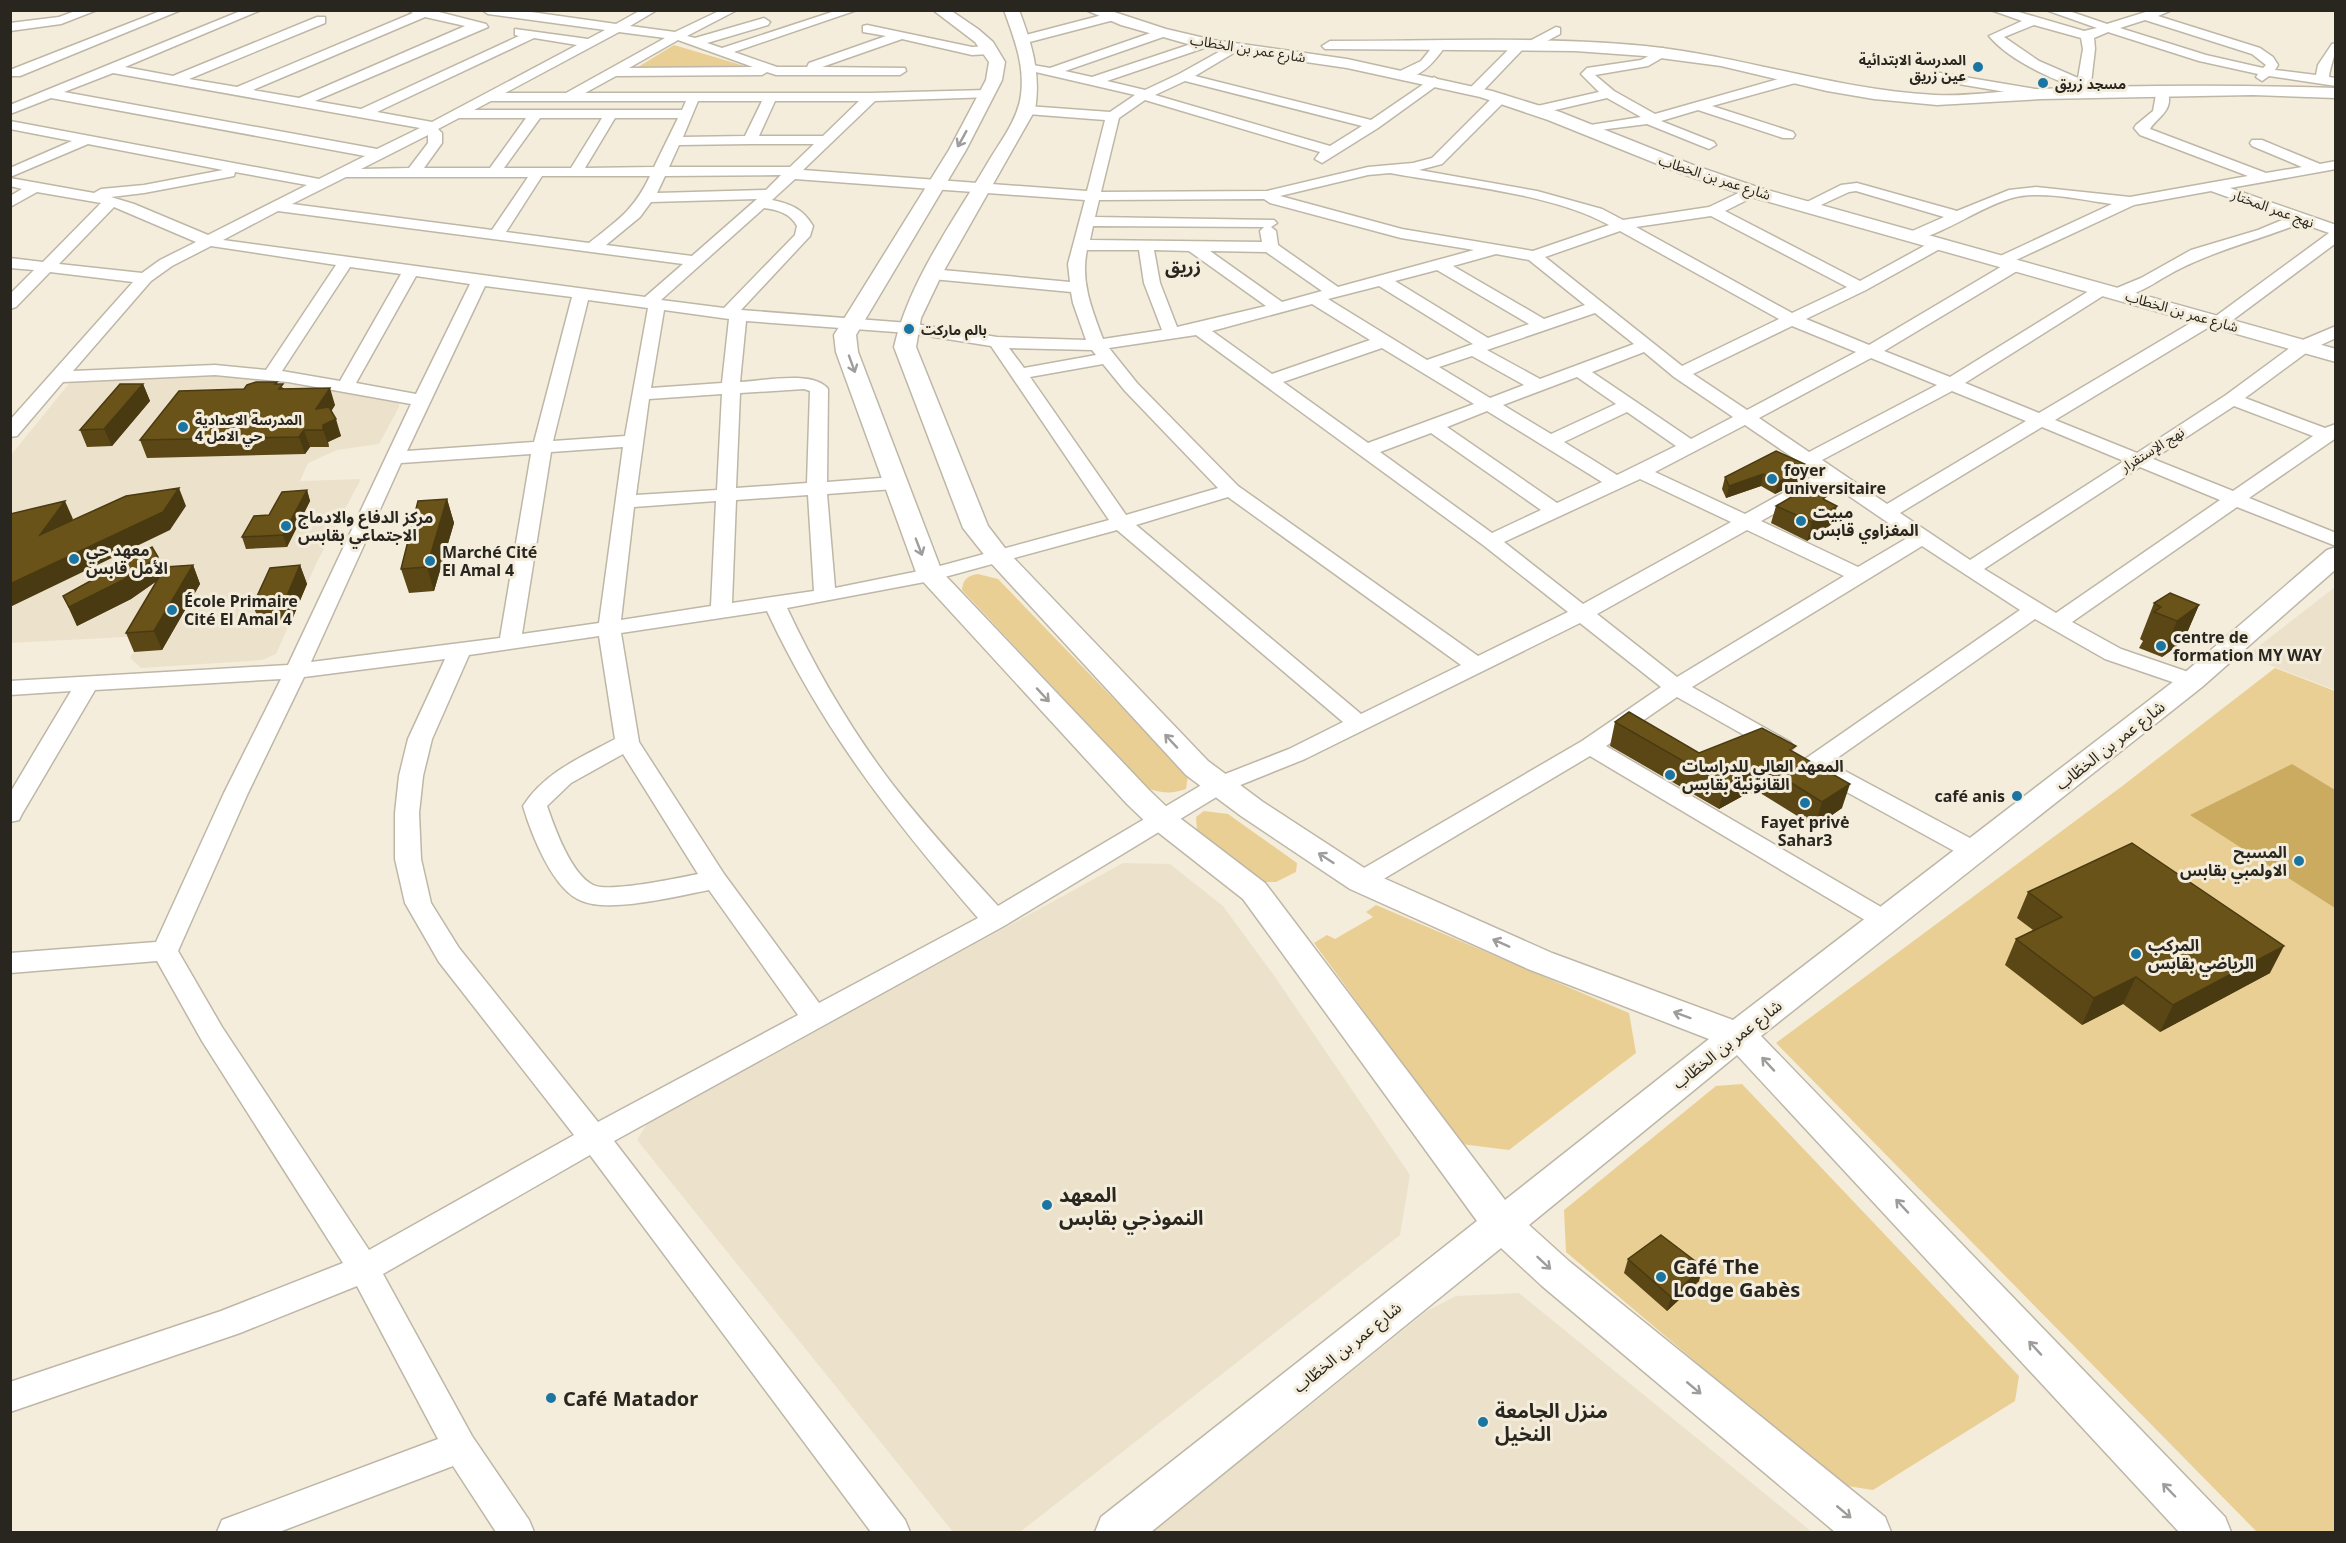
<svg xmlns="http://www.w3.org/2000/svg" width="2346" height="1543" font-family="'Noto Sans','Noto Sans Arabic',sans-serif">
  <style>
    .built { fill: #ece2cb }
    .green { fill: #e9cf93 }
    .water { fill: #caab60 }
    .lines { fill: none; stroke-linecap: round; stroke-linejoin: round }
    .minor-casing { stroke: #beb7a7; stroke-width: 3 }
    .tertiary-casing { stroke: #beb7a7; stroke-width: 3 }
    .minor { fill: #fff; fill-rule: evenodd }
    .tertiary { fill: #fff; fill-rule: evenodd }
    .wall { fill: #5a4715 }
    .shaded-wall { fill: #4a3a11 }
    .building { fill: #695318; stroke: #4a3a11; stroke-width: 1.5 }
    .oneway { stroke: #9f9d9b }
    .poi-dot { fill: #1a75a3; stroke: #f4eddc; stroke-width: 2 }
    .labels { text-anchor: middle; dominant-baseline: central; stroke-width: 6; stroke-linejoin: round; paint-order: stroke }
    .far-street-label { font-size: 14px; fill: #292620; stroke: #f4eddc }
    .far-poi-label { font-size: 14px; font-weight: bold; fill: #292620; stroke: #f4eddc; text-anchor: start }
    .poi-label { font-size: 16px; font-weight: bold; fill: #292620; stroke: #f4eddc; text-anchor: start }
    .street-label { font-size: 16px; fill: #292620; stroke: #f4eddc }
    .far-district-label { font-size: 18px; font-weight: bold; fill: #292620; stroke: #f4eddc }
    .near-poi-label { font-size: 20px; font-weight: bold; fill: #292620; stroke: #f4eddc; text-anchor: start }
  </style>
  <rect width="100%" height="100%" fill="#f4eddc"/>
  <path class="built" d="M177 373 254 378 399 402V407L379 444 337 450 308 463 300 481 361 479 316 564 276 654 262 660 141 668 130 658 143 636 11 643V455L72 380Z
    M2335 587V690L2246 656Z
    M1123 863 1170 864 1223 906 1273 974 1410 1175 1400 1235 1020 1532H953L637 1140 647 1124Z
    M1519 1293 1812 1532H1152L1427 1311 1456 1296Z"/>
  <path class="green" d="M674 45 748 67H638Z
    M978 574 998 579 1188 776 1186 789C1172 794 1163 793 1149 789L962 590C963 579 967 576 978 574Z
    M2275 668 2335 691V1532H2257L1776 1043 2121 787Z
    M1204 811 1228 814 1297 863 1296 872 1276 882H1261L1197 831 1196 817Z
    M1376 905 1629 1013 1636 1053 1509 1150 1461 1144 1314 943 1327 935 1335 939 1373 917 1366 912Z
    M1742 1084 2019 1376 2015 1401 1873 1490 1841 1485 1566 1252 1564 1210 1716 1086Z"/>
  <path class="water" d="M2292 764 2335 790V908L2190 815Z"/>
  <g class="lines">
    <g class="minor-casing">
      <path id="minor" d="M78 10H97L61 24 10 31V23L59 17Z
        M163 10H181L20 76H10V70Z
        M243 10H261L125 67 173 76 317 17H325V23L189 79 237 87 413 13 407 10H431L486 24 488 27 315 101 361 109 519 36 515 35V29L588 39 605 30 488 14 482 10H517L616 24 641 10H657L630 26 675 32 721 10H737L687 36 695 38 764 18 770 22 768 25 707 43 722 48 838 10H857L734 52 777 67H807L809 63 886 36 863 32V26L867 25 972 47 990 46 996 50 990 54 972 55 902 39 822 67 905 68 906 71 900 75H776L767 72 762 75 616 76 585 93H871L987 90 992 91 994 94 992 97 875 101 803 170 1087 191 1105 120 1027 114 1020 110 1027 106 1110 112 1135 95 1027 70 1025 67 1027 64 1050 68 1162 29 1168 33 1166 36 1065 71 1092 77 1206 39 1212 43 1210 46 1107 81 1145 90 1179 74 1233 44 1237 45 1239 48 1237 51 1195 76 1371 120 1434 77 1440 81 1439 84 1378 128 1322 163 1315 159 1320 152 1145 100 1119 118 1101 192 1267 191 1368 167 1413 163 1432 158 1495 95H1505L1507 98 1505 101 1442 164 1419 170 1537 191 1602 209 1623 220 1709 207 1749 188H1759L1761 191 1759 194 1725 211 1860 281 1935 240H1945L1948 243 1945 246 1866 290 1806 319 1869 345 2004 265 1996 264 1994 261 1996 258 2112 204C2083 200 2040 190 2012 198 1978 208 1950 231 1915 240L1907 235 1910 232 1944 217 1856 191 1849 192 1810 210 1803 206 1805 203 1841 185 1857 183 1957 211 2009 190 2036 187 2130 197 2248 176 2140 135 2134 128 2136 125 2153 111 2157 89H2167C2175 111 2158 116 2150 129L2266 173 2302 167 2252 146 2250 143 2252 140H2262L2320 164 2336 161V169L2230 188 2336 225V243L2226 325 2214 324 2055 420 2137 453 2226 395 2298 342 2336 326V338L2310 350 2245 398 2325 428 2336 424V438L2249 498 2336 533V546L2237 507 2072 622 2121 649 2200 676 2203 681 2200 686 2192 688 2184 686 2105 659 2035 619 1830 763 1983 845 1987 851 1983 857 1974 859 1965 857 1812 773 1801 764 1805 759 2020 610 1922 546 1692 687 1790 742 1794 747 1790 752 1782 754 1774 752 1677 697 1606 746 1893 914 1897 920 1893 926 1884 929 1875 926 1590 756 1370 887 1361 890 1352 887 1348 881 1352 875 1582 741 1661 687 1580 623 1305 759 1228 790 1004 926 614 1141 905 1520 910 1532H871L590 1155 383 1274 472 1436 529 1520 534 1532H496L453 1466 279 1532H217L222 1520 438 1439 357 1286 240 1333 10 1412V1382L221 1311 343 1263 202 1041 157 961 10 973V953L156 942 224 793 281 679 95 690 22 814 19 820 10 822V793L71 691 10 695V681L288 665 411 404 288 382 215 375 63 382 17 436 10 437V420L133 282 50 272 16 307 10 309V294L34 270 10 268V258L43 262 101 203 37 192 10 207V196L22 189 10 186V178L94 193 101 189 144 185 223 170 88 144 10 177V168L72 141 10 129V121L319 179 365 156 51 98 10 114V105ZM425 17 465 26 299 98 253 90ZM619 32 665 38 566 93H505ZM534 38 577 45 432 122 377 112ZM678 40 753 67 629 68ZM113 73 420 128 377 149 64 92ZM1185 81 1362 126 1330 146 1155 95ZM491 101H686L682 110H474ZM698 101H762L745 136 683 137ZM775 101H859L823 136H759ZM459 118H526L490 168H424L442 143V133L438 129ZM540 118H602L571 168H504ZM615 118H678L654 167 585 168ZM428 135V143L409 168 361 169ZM750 144H814L790 167H669L679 145ZM235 172 307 185 208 235 134 204 111 197 144 193 229 177 234 176ZM1390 173C1455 185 1552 193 1609 225L1533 251 1402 229 1280 196 1368 175ZM781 175 766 190 657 193 665 176ZM542 176H650C634 210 618 220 589 243L506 232ZM346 177H528L492 230 292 204ZM795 179 1085 200 1068 264 1070 282 932 269 924 274 932 279 1071 292 1073 303 1086 340 997 337 909 323 741 310 810 236 813 226C803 209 791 204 772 200ZM2211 191 2287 218 2258 230 2191 250 2141 278 2112 290 2110 293 2112 296C2128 300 2150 286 2163 278 2206 252 2255 242 2301 223L2329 233 2216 316 2204 315 2039 413 1965 383 2109 292 2111 289 2109 286H2097L1950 377 1884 351 2022 268 2024 265 2016 260 2134 205ZM757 199 692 256 606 245 640 217 651 202ZM1264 199 1270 203 1401 238 1474 250 1338 287 1278 245 1276 231 1271 227 1277 223 1274 220 1095 217 1099 200ZM114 207 196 242 160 260 142 273 59 264ZM764 208C778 210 790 213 797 226L795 235 724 308 661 300ZM278 211 683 264 645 297 223 240ZM1711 216 1847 287 1792 313 1636 227ZM1093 226 1264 227 1260 231 1262 242 1090 240ZM1620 231 1779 319 1682 366 1545 257ZM211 246 336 265 266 370 215 365 73 371 151 281 172 266ZM1087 250H1139L1144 283 1162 330 1103 339C1092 310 1080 281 1087 250ZM1154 250 1189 251 1266 306 1177 327 1160 283ZM1210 251 1266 252 1322 291 1282 302ZM1496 254 1529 260 1585 305 1544 319 1453 266ZM350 267 401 274 340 381 282 371ZM1437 270 1529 324 1488 338 1395 281ZM416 276 470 284 416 394 356 383ZM485 286 572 297 534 442 407 451ZM1379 286 1473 344 1427 360 1328 299ZM588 300 648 308 625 436 553 441ZM1312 304 1370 340 1272 374 1212 331ZM664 310 729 319 722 383 651 388ZM1595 313 1634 344 1540 379 1487 350ZM746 321 909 333 991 346 1109 520 929 569 835 588 827 494 894 489 901 487 904 483 901 479 894 477 827 482 828 389C814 370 762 381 740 382ZM1792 326 1856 352 1747 410 1693 374ZM1196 335 1483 545 1568 612 1478 656 1238 486 1137 383 1109 348ZM1009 348 1092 350 1096 355 1024 368ZM1382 348 1474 404 1368 443 1283 382ZM1644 352 1674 377 1733 417 1691 439 1592 372ZM1472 356 1524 385 1490 398 1439 367ZM1871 358 1937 385 1809 452 1759 418ZM1103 364 1125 391 1218 488 1126 515 1030 377ZM1577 377 1616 404 1551 434 1503 405ZM804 389 810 391 807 483 736 488 740 393ZM1952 391 2026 421 1887 504 1822 460ZM722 394 717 490 636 495 649 399ZM2234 406 2313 436 2233 491 2153 459ZM1487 411 1602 482 1557 503 1447 427ZM1627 412 1676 446 1617 475 1564 442ZM1745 425 1817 474 1745 514 1655 472ZM2042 427 2124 461 1970 560 1900 513ZM1431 433 1541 510 1492 533 1380 452ZM623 447 599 623 522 634 551 452ZM531 454 500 638 311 662 401 463ZM2140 467 2220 500 2056 613 1984 569ZM1640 479 1731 522 1583 604 1504 542ZM1830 483 1909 537 1858 567 1761 521ZM808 495 814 591 732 603 736 500ZM1228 497 1461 665 1361 714 1136 525ZM716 501 711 606 621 620 634 507ZM1117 530 1343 722 1289 749 1210 780 998 906C962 867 926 827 893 785 851 730 816 670 787 608L930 581ZM1747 530 1844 576 1677 677 1597 614ZM767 611C822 729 893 820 978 918L819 1003 724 874 639 742 621 633ZM599 636 615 739C580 758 545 772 523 806 531 833 553 891 582 901 611 913 677 896 709 890L798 1015 598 1122 459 948 431 903 421 859 419 813 423 776 432 739 469 655ZM445 659 408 739 399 776 395 813V859L405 903 439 962 574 1135 369 1250 222 1027 178 951 248 793 304 677ZM623 754 698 874C679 878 608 893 593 885 571 874 555 829 547 806L571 783Z
        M1991 10H2012L2084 31 2097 28 2046 10H2066L2107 24 2152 10H2172L2158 16 2260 48 2273 57 2278 65 2275 70 2316 75 2318 65 2332 44 2336 43C2336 56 2330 65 2329 77L2336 78V86L2269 76 2262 81 2256 77 2258 74 2199 61 2108 32 2094 38 2095 49 2091 83 2112 90 2114 93 2112 96 2107 97C2071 88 2013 65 1989 36L2022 21ZM2145 20 2252 54 2266 65 2263 68 2206 55 2120 28ZM2034 25 2081 38 2083 49 2078 78 2039 61 2004 37Z
        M1110 13 1116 17 1114 20 1022 44 1016 40 1018 37Z
        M1556 27 1560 28V34L1532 49 1524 48 1480 94H1470L1468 91 1470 88 1515 43 1524 44Z
        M1438 44 1444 48C1435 61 1419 81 1400 77L1399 74 1400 71 1421 61 1434 45Z
        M1663 48 1669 52 1667 55 1648 66 1595 75 1614 91 1655 114 1789 76H1799L1800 79 1799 82 1712 106 1793 132 1795 135 1793 138H1783L1698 110 1661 121 1714 142 1716 145 1709 149 1647 124 1584 132 1582 129 1584 126 1641 117 1607 98 1538 114 1531 110 1533 107 1599 92 1581 74 1587 68 1641 60Z
        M1934 72 2041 90 2048 94 2041 98 1929 79 1928 76Z"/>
    </g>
    <g class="tertiary-casing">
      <path id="tertiary" d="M933 10H950L978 29 993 42 1005 62 1002 80 966 150 856 335 858 352 942 572 1149 790 1172 812 1265 883 1505 1200 1709 1039 1528 969 1350 889 1241 816 1186 775 990 562 963 528 894 347C909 281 953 222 987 164 999 143 1018 120 1021 95 1025 65 1014 38 1004 10H1019C1032 45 1041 73 1035 110L942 274 921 318 916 347 988 526 1008 552 1208 761 1263 802 1372 873 1552 953 1733 1020 2182 675 2327 550 2336 547V569L2202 687 1761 1036 2225 1517 2231 1532H2179L1737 1055 1529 1225 1570 1262 1885 1517 1891 1532H1835L1542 1286 1501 1248 1151 1532H1095L1101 1517 1477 1221 1243 899 1150 826 1127 804 917 575 836 352 834 335 949 150 986 80 989 62 975 42Z
        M1086 10H1108L1166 29 1213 40 1347 59 1492 91 1560 112 1693 165 1760 188 2336 349V362L1748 196 1680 173 1548 120 1480 97 1347 68 1195 46 1121 25Z
        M1330 41C1434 41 1541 36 1645 46 1743 56 1836 90 1935 95 1970 97 2006 90 2041 89 2139 85 2237 85 2336 88V98L2253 95 2041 99 1937 105 1874 99 1827 91 1721 66 1645 56 1575 51 1325 49 1322 46Z"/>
    </g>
    <use href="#minor" class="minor"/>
    <use href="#tertiary" class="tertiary"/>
  </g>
  <path class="wall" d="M277 382V384L285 389 335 405 331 411 341 436 328 442 329 447H310L305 454 147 458 140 440 244 389Z
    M143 384 150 401 112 446 87 447 80 430Z
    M1809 466 1806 478 1775 494 1761 486 1726 498 1722 489 1725 477Z
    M307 490 310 501 287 547 246 549 242 537 269 515Z
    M447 499 454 523 434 591 409 593 401 569Z
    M1827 501 1832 524 1807 541 1771 523 1776 506Z
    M193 565 200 584 162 650 134 652 126 633 157 581 131 599 77 626 63 596 163 570Z
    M300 565 307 584 291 622 260 624 253 605Z
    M2154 603 2199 605 2183 642 2162 657 2139 648 2143 641 2140 639Z
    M1615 722 1699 753 1794 752 1842 808 1815 827 1757 791 1752 794 1750 792 1719 809 1610 746Z
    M2028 892 2270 973 2160 1032 2123 1004 2082 1025 2005 965 2016 939 2033 930 2017 918Z
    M1628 1259 1699 1281 1667 1311 1624 1273Z"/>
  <path class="shaded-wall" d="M143 384 150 401 112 446 104 429Z
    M330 388 335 405 323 425 336 419 341 436 328 442 329 447 316 409Z
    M304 430 310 447 305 454 299 437Z
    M1809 466 1806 478 1775 494 1778 482Z
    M1763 474 1761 486 1726 498 1729 486Z
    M179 488 186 506 170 530 10 607V584Z
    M307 490 310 501 287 547 283 535Z
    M447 499 454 523 434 591 427 567Z
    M65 501 73 519 48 553 40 535Z
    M1837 506 1832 524 1807 541 1812 522Z
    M158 557 165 575 131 599 77 626 69 607Z
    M193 565 200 584 162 650 154 631Z
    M300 565 307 584 291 622 284 603Z
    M2199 605 2183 642 2162 657 2177 621Z
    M1764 766 1757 791 1752 794 1759 770Z
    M1756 768 1750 792 1719 809 1725 785Z
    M1850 784 1842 808 1815 827 1822 802Z
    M2284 946 2270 973 2160 1032 2173 1005Z
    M2136 977 2123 1004 2082 1025 2094 998Z
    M1703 1267 1699 1281 1667 1311 1671 1297Z"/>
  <path class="building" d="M256 382H277L275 384H283L279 389 330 388 316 409 329 407 336 419 323 425V430H304L299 437 140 440 179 391 244 389 247 385Z
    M120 384H143L104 429 80 430Z
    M1776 451 1809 466 1778 482 1763 474 1729 486 1725 477Z
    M1810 486 1828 495 1823 499 1837 506 1812 522 1776 506Z
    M179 488 163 512 10 584V514L65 501 40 535 126 496Z
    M307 490 283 535 242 537 254 516 269 515 282 492Z
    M447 499 427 567 401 569 418 501Z
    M152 547 158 557 123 580 69 607 63 596Z
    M193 565 154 631 126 633 165 567Z
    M300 565 284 603 253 605 270 568Z
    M2170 593 2199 605 2177 621 2154 612 2161 607 2154 603Z
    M1629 712 1699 753 1762 728 1796 746 1790 750 1850 784 1822 802 1764 766 1759 770 1756 768 1725 785 1615 722Z
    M2132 843 2284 946 2173 1005 2136 977 2094 998 2016 939 2062 917 2028 892Z
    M1661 1235 1703 1267 1671 1297 1628 1259Z"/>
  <defs><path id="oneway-shaft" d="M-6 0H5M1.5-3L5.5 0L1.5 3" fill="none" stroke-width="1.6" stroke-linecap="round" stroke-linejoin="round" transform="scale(1.5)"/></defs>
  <g class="oneway">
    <use href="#oneway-shaft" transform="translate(962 139) rotate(119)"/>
    <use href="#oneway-shaft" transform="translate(852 364) rotate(70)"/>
    <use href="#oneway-shaft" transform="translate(919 547) rotate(69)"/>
    <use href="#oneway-shaft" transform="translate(1043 695) rotate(47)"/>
    <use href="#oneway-shaft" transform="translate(1171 741) rotate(-133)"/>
    <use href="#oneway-shaft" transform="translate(1326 858) rotate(-147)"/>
    <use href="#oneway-shaft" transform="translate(1501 943) rotate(-156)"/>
    <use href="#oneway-shaft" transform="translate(1682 1015) rotate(-160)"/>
    <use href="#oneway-shaft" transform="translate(1768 1064) rotate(-133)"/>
    <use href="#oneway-shaft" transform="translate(1902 1206) rotate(-133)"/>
    <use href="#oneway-shaft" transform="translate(1544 1263) rotate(43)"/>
    <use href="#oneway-shaft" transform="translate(2035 1348) rotate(-133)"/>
    <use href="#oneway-shaft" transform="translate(1694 1388) rotate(40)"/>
    <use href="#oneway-shaft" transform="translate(2169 1490) rotate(-134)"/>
    <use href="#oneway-shaft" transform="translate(1844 1512) rotate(40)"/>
  </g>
  <g class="poi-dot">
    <circle cx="1978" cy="67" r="6"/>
    <circle cx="2043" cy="83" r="6"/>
    <circle cx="909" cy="329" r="6"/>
    <circle cx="183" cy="427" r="6"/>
    <circle cx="1772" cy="479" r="6"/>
    <circle cx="1801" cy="521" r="6"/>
    <circle cx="286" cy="526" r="6"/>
    <circle cx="74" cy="559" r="6"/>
    <circle cx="430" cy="561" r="6"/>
    <circle cx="172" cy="610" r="6"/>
    <circle cx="2161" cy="646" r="6"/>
    <circle cx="1670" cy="775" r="6"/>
    <circle cx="2017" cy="796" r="6"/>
    <circle cx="1805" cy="803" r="6"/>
    <circle cx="2299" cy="861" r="6"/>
    <circle cx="2136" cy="954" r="6"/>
    <circle cx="1047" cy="1205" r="6"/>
    <circle cx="1661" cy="1277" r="6"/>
    <circle cx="551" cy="1398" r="6"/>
    <circle cx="1483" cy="1422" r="6"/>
  </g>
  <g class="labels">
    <g class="far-street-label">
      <text transform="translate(1248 48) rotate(9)">شارع عمر بن الخطاب</text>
      <text transform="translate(1715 177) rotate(18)">شارع عمر بن الخطاب</text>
      <text transform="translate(2273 208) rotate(20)">نهج عمر المختار</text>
      <text transform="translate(2182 311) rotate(16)">شارع عمر بن الخطاب</text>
      <text transform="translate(2152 449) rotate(-32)">نهج الإستقرار</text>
    </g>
    <g class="far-poi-label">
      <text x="1966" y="59" text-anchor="end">المدرسة الابتدائية<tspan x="1966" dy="16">عين زريق</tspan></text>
      <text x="2055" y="83">مسجد زريق</text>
      <text x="921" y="329">بالم ماركت</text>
      <text x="195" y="419">المدرسة الاعدادية<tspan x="195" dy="16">حي الامل 4</tspan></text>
    </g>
    <g class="poi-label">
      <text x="1784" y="470">foyer<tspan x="1784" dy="18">universitaire</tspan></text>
      <text x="1813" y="512">مبيت<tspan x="1813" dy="18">المغزاوي قابس</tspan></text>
      <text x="298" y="517">مركز الدفاع والادماج<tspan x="298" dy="18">الاجتماعي بقابس</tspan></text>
      <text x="86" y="550">معهد حي<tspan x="86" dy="18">الأمل قابس</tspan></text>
      <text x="442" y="552">Marché Cité<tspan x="442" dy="18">El Amal 4</tspan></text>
      <text x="184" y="601">École Primaire<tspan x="184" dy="18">Cité El Amal 4</tspan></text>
      <text x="2173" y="637">centre de<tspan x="2173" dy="18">formation MY WAY</tspan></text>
      <text x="1682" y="766">المعهد العالي للدراسات<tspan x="1682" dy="18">القانونية بقابس</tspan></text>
      <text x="2005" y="796" text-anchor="end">café anis</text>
      <text x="1805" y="822" text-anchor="middle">Fayet privė<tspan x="1805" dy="18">Sahar3</tspan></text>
      <text x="2287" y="852" text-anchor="end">المسبح<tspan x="2287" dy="18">الاولمبي بقابس</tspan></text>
      <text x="2148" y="945">المركب<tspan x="2148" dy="18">الرياضي بقابس</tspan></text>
    </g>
    <g class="street-label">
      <text transform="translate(2110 745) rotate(-38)">شارع عمر بن الخطّاب</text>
      <text transform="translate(1727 1044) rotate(-38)">شارع عمر بن الخطّاب</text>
      <text transform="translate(1347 1347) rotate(-39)">شارع عمر بن الخطّاب</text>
    </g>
    <g class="far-district-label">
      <text x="1183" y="266">زريق</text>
    </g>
    <g class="near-poi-label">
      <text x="1059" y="1194">المعهد<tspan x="1059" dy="23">النموذجي بقابس</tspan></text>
      <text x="1673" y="1266">Café The<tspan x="1673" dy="23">Lodge Gabès</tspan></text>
      <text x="563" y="1398">Café Matador</text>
      <text x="1495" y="1410">منزل الجامعة<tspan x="1495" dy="23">النخيل</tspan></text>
    </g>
  </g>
  <rect width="2346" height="1543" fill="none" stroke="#292620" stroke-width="24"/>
</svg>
